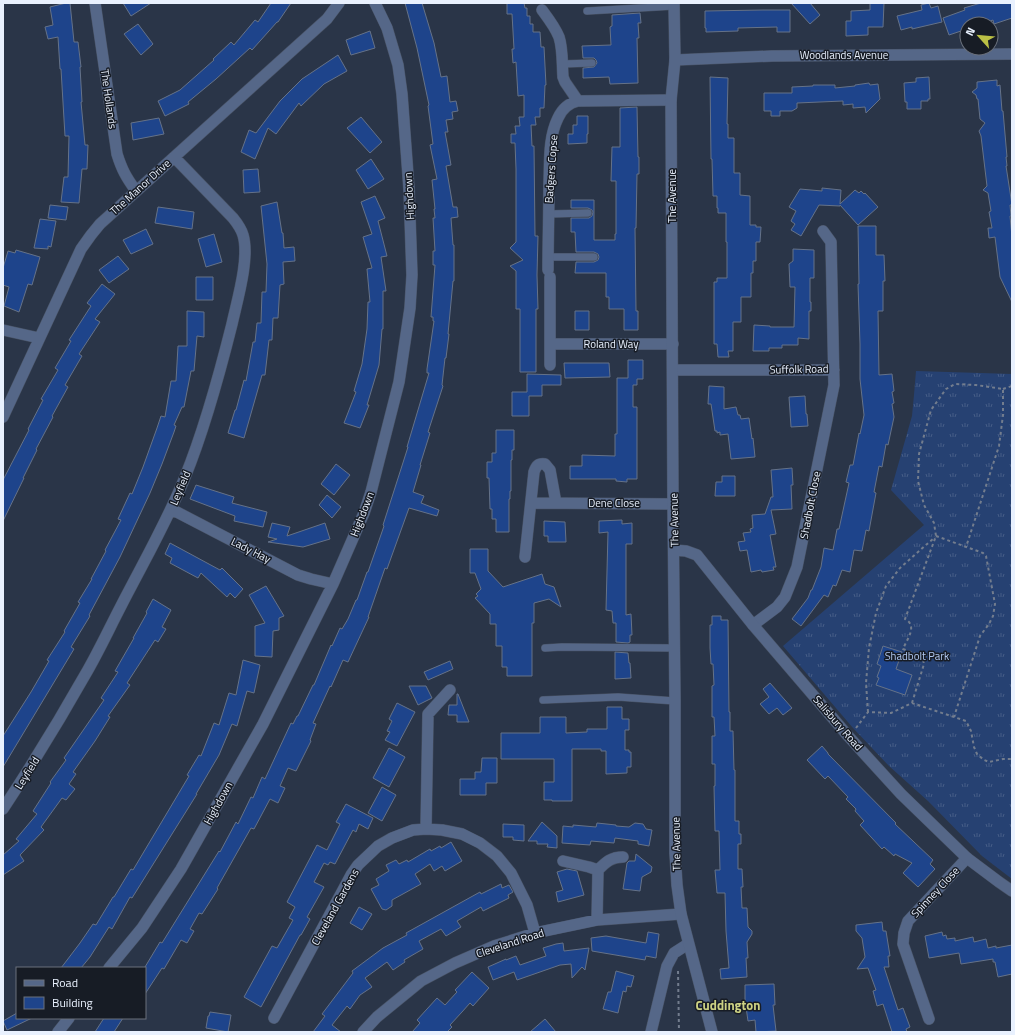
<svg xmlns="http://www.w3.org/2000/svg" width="1015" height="1035" font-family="'Titillium Web',sans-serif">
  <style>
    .grass { fill: url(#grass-tufts) }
    .building { fill: #1e448b; stroke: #657288 }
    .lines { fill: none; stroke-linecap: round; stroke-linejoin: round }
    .service-casing { stroke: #495365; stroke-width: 8 }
    .minor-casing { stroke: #495365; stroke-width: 12 }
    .tertiary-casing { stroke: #495365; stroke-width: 12 }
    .path { stroke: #737d8e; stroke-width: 2; stroke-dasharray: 3 3; stroke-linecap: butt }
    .service { stroke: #556788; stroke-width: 7 }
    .minor { stroke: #556788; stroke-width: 11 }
    .tertiary { stroke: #556788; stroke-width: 11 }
    .labels { text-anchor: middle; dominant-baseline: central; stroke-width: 3; stroke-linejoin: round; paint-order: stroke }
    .street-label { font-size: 11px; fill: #e9f1fe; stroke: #171c25 }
    .park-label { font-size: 11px; fill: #b1c8f1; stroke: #171c25 }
    .quarter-label { font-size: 13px; font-weight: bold; fill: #cdd284; stroke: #171c25 }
  </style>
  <defs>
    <pattern id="grass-tufts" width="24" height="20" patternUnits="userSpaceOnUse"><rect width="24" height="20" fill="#264172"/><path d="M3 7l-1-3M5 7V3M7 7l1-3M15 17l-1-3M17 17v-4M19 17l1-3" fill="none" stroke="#465d87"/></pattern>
  </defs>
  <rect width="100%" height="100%" fill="#2a3548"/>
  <path class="grass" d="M916 371 1012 374V879L982 856 928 801 889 766 853 728 783 646 924 525 891 490 912 416 914 395Z"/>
  <path class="building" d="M66 3H70L74 42H78L81 67H80L82 102H81L85 145H88L87 169H82L79 203 61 202 64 177H68L69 136H65L61 69H60L58 37 48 39 45 27 53 25 50 7Z
    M123 3H151L131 16Z
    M271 3H291L278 22H277L252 50 250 48 216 79 188 102 189 104 165 116 158 101 180 90 214 60 213 59 231 42 234 45 255 20 258 22Z
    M405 3H422L434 43 441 77 447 76 450 102 456 101 458 111 452 112 453 119 446 120 448 132H445L451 165 446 166 453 207H457L458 217 451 218 453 245H454V281H453L448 334H449L446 358H445L442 385 443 386 428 432 430 433 420 465H421L413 492 424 496 421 503 439 510 437 516 409 508 387 569 385 568 368 617H369L348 662 343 660 331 687 330 686 313 723 316 724 310 740 311 741 296 771 288 768 280 786 285 788 278 803 270 799 254 829 251 828 217 888 218 889 202 914 199 913 190 929 194 931 187 943 181 940 164 969 162 968 145 994V967L160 942 162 943 219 851 220 852 236 822 238 824 251 797 253 798 262 777 265 779 291 723 293 724 297 716H298L313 685H314L331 645 332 646 340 628 342 629 348 619 356 600H357L367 572H368L384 526 383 525 408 447H407L429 373H427V369L434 321H433V317H431L435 265H433V251H435L433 218H435L434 209H435L432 180 437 179 430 145 433 144 428 106 429 105 417 48Z
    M507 3H524L525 8H527V16H530V24H533V32H540L541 47H544L546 85H545L544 108H540V117H535L536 125H531L532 146H534L535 236H538L537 275 538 309H536V372H520V309H516V271L510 266 523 260 510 248 516 242V169L515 143H511V134H516L515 126H520L519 117H524V95L518 96 516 62 513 63 512 49H514L512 14H507Z
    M791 3H810L820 15 810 24Z
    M870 3H884L883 27H868V35L846 36V21H851V11L870 10Z
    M929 3 931 8 938 6 942 22 912 29V27L901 30 897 16 922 10 921 5Z
    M981 3H1012V18L994 24 993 20 982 24H967V29L949 35 943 18 965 10 964 8Z
    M763 10H790V32H777V27L738 28V31L706 32V28H705V11Z
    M640 13 641 23H638L639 38H637L638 83 610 84 609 77 583 78V68L594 67 597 63 596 60 594 58H583L582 46 611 45 610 27 612 26V15Z
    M138 24 153 44 141 55 124 34Z
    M370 31 375 48 351 55 346 40Z
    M338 55 347 71 324 84 301 106 299 103 276 134 268 128 255 159 241 152 249 130 256 133 280 101 302 79Z
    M710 77 728 78 727 124H728V138H734V173H740V195L750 196V225H756V227H761L760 242H756V261H753V273H751V297H741V322H733V351H728L729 357H718L717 344H714V282H717V278H727V242H726V213H718V208H717V196H713L712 159H711Z
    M929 77 930 99H928V101H921V109H907V102H905L904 83 916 82V78Z
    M997 80V86L1000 85 1002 111H1003L1007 157H1006L1007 166H1006L1012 205H1010L1011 216H1010L1012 237V302L1000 277 995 237 989 238 988 228H992L989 212 991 211 988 193 983 190 987 186 981 136 979 131 985 123 980 119 978 99H977L976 95 972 92 977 88V82Z
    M869 83 870 85 878 84 880 99 866 113 865 107 853 108V104L843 105V101L797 103V108L792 111H780V116H771V111H764V93H792V87L813 86V85H835V88L855 86V85Z
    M637 107 638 157H639V174H637L636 228H635L636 311H638V330H624V309H609V297H606V273H575L576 262H594L598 260 599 257 598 254 594 252H576L575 232H571V218H589L592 216 593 212 592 210 588 208H571V200H594V240H615V234H616V181H611L612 147H620V108Z
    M577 116H588V134H587V143L568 144V134H573V125H577Z
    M361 117 382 142 370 153 347 128Z
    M159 118 164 134 133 140 131 123Z
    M371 159 384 179 368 189 356 170Z
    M258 169 260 192 244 193 243 170Z
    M822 188 841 190 840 204 855 190 859 193 861 191 864 194 865 193 878 207 858 225 840 205V206L819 205 801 236 791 230 795 224 791 221 796 211 789 207 800 189 822 191Z
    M375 196 385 218 378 221 387 256 381 257 386 291H383V329H382L379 365 367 405H369L360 428 344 423 356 392 354 391 362 364 367 329 368 302H370L367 269 372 268 363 237 372 234 361 202Z
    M277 202 282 233H283L284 248 294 247 295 261 283 262 284 284 280 285 278 318H273L272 340H269L265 375H262L244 438 228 433 235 410H236L244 380 246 381 253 342H255L257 323H261L262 292H266L267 264 261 206Z
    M50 205 68 207 66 220 48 218Z
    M158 207 194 212 192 229 155 223Z
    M40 219 56 221 51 247 48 246V249L34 248Z
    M858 226H876V255H884L885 281H883V311H878L879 375 892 374 894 391 892 392 894 403 892 404 894 417 888 445 886 444 882 467 879 466 874 492 876 493 869 531 866 530 862 551 854 550 850 572 842 570 836 586 833 585 828 597 824 595 801 626 792 619 808 598 811 590H812L821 567 824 548 833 550 837 529H839L849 483 846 482 850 465H853L859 433 860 434 864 415 860 379V344L858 284H859Z
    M146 229 153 244 131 254 123 240Z
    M214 234 222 262 206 267 198 239Z
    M793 249 814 250V278H810V302H811V311H809V339L798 338V345H782V348H769V351H753L754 325 770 326V327H794L795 287H790L789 264 793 261Z
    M16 250 40 257 32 285 28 284 19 312 4 306 9 287 3 285V268L8 251 15 253Z
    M118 256 129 269 109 283 99 270Z
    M196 277H213V300H196Z
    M102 284 115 294 95 319 100 322 79 354 82 356 65 385 68 387 52 416 53 417 36 449 37 450 23 478H24L3 521V480L29 430 28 429 43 400 41 399 58 370 55 368 71 341 69 340 91 306 87 303Z
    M187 311 204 312V337L197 336 194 371H191L184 407H182L174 425 176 426 174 432 162 464 150 493 120 557 89 615 90 616 71 647 74 649 3 767V736L31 692 49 661 47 660 65 632 64 631 80 603 78 602 92 579H91L106 551 105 550 121 520 118 519 130 493 132 494 143 467 157 428 161 416 165 417 171 381H176L178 346H187Z
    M575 311H589V330H575Z
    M628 360H643V379H637V385H633V407H637V479H627V482L616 481V479H570V466H582V455L615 456V434H617V378H628Z
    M564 363H609L610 377 565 378Z
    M527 374 561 375V385H542V396H529V416H512V392H527Z
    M709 386 724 387V409L736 407 738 415H740L741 419 749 418 752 439 753 438 755 457 731 459 728 434 720 435V432L717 433V431H715L711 404H708Z
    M805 396 806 414H807L808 426 791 427 789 397Z
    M496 430H514V450H512V460H511V491H510V499H509V532H496V519H492V509H490L489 478H487V462H492V453H496Z
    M336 464 350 475 334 495 321 484Z
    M792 468 793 485H791L792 509 771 510 776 534 770 535 776 567H773L774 570 762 572 761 570 751 572 747 550 740 551 738 542 745 541 743 533 751 532 750 529 753 528 752 515 765 514 771 497H773L771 470Z
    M722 476H735V496H715L716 482H722Z
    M196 485 234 497 232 503 267 512 263 527 234 521 235 516 190 499Z
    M327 495 341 507 332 518 319 505Z
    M622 520V524L632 523V544H626V615L631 614 632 635H630V642L628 643 616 642V623H613L612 611 606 610 608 532 599 533V521Z
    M544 521 565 522 566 542H548V536H544Z
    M272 523 290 527 287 536 325 523 330 539 303 547 268 542 277 539 268 537Z
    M170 543 220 570 222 568 243 589 235 598 230 593 227 597 201 573 198 578 170 563 172 558 165 554Z
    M470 549H488V571L503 587 542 574 545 584 554 587 561 607 549 599 534 603V623H532V676H507V667H502V646H496V624H490V614L475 598 478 596 476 594 481 589 475 573H470Z
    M266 586 284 616 279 618V630L273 631 272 657 255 656V626L265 623 249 595Z
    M153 599 171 610 162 627 166 629 158 642 155 640 127 683 130 685 108 716 110 717 95 741 73 772 76 774 69 784 75 789 66 800 62 798 41 827 44 830 20 855 24 861 3 875V855L19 841 16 839 37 814 33 811 51 783 50 782 66 760 64 758 104 700 101 698 118 672 115 671 134 638H133L147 613 146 612Z
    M712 616H721V620H728L729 712H730V731H733L734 770H735V821H739V834H741V844H738V869H742L743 887H741L742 908H747L748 927 752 931V934L747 942 748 958H746L747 977 721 979 720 969 729 968 726 931 725 893H717L715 870H720L719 831H715L714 786H715V764H712V736H715L714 717H712V686L714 685 713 664H711L710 648V625H712Z
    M883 646 902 652 896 669 912 675 905 695 876 685 879 678 877 677 881 666 877 664Z
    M615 652 628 653 629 663H630L631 678 615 679Z
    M243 660 260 665 254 693 247 691 237 726 232 724 219 755 196 794H197L132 898 130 897 112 929 109 927 90 957 81 968H61L80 943 93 924 96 925 113 897H114L131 869 133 870 189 776 187 775 199 755 201 756 214 723 219 725 229 693 236 695Z
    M450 661 453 669 428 680 424 672Z
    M770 683 792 708 783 715 777 708 769 714 760 704 769 697 763 689Z
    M409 686H426L432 698 418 705Z
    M457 694H458L469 722H457V715H448L449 705H457Z
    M397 703 415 712 397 746 385 740 390 732 387 731 392 721 389 719Z
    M607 707H622V719H629V730H625V750H629V752H631V767H627V773L606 774V751H601V749H572V801H552V800H544V782H554V759H501V733H540V717H566V733L587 732V729H607Z
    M822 746 828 753V754L896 823 895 824 933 860 930 864 935 869 918 887 903 873 912 863 895 854 894 856 884 847 882 849 860 825 864 821 855 811 856 809 846 799 848 797 828 776 825 779 807 760Z
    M389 748 405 757 389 787 373 778Z
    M482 758H497V783H486V795H460V779H475V772H481Z
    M382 787 396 795 382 821 368 813Z
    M346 804 373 818 368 829 359 824 356 832 353 830 335 864 330 862 328 865 324 863 314 882 324 887 307 917 310 919 301 935H300L261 1007 244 997 272 946 277 948 293 920 289 918 295 907 287 902 317 845 327 850 340 824 336 822Z
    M542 822 557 836V848L547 847 548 844H537V841H528Z
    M597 823 616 825V826L629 827 635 823 643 824 646 829 652 830 649 846 638 844V841L615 838 614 843 591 841 590 845 562 843 563 826 573 827V825L596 827Z
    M503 824 524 825V841L513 840V837H503Z
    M451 842 462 861 445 871 442 866 434 871 430 864 415 874 421 884 392 900V906L386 910 382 909 371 889 379 885 376 879 389 871 386 865 396 860 399 864 407 860 408 862 430 849 431 851 440 846 441 848Z
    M636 854 652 867 651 872 642 877 640 891 623 889 627 863 629 861H635Z
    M567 869 577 871 584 895 558 902 556 892 563 890 557 872Z
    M501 884 502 888 509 885 513 892 508 895 509 898 483 911 481 907 457 921 461 927 446 936 441 929 419 941 423 949 404 960 405 962 393 970 387 962 365 978 372 987 360 995 350 1009 347 1006 332 1025 341 1032H313L325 1016 322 1014 353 973 352 971 383 948 407 935 406 933 480 892 481 894Z
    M359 907 372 914 362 930 350 923Z
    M882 922 883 931H886L890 956H888L889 967H884L898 1010 903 1008 910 1027 906 1029 907 1032H892L883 1004 877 1006 873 991 876 990 868 968 857 969 865 957 862 938 856 931V925Z
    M648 932 659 934 656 958 646 956 645 960 592 951 591 938 606 936 646 943Z
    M942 932 943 936 946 935 947 939 955 938V941L973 937 974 942 986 939 988 948 996 946V948L1012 945V974L998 977 995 962H993V959L961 964 959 953 929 958 925 936Z
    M563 943 564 951 589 948 585 970 582 967 572 978 571 964 560 965 517 980 514 972 493 980 488 967 506 959V960L516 956 520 965 546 956 543 948 556 944Z
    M616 971 634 976 631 987 627 986 626 992 623 991 618 1013 603 1009 608 992H611Z
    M472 972 489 988 473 1006 470 1003 462 1012 450 1025 452 1027 447 1032H412L420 1023 417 1020 437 998 445 1005 457 992 455 990Z
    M774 984 775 1005H773L776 1031 756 1032 755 1020 748 1021 745 1000V985Z
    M210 1012 231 1015 228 1032 206 1028 208 1016H209Z
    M17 1013V1018H32L7 1030 3 1021Z
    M104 1018H123L114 1032H95Z
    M545 1019 556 1032H530Z"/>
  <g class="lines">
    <g class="service-casing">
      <path id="service" d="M587 11 674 6
        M562 64 592 63
        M549 214 588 213
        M548 257H594
        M545 648 562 647 674 648
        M543 700 618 697 675 701"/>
    </g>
    <g class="minor-casing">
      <path id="minor" d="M95 3 117 154C122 170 126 177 136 191
        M542 10C548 18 555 27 559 37 563 49 562 64 563 77L565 82 578 101
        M675 60 772 56 1012 54
        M548 270C548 242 549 213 549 184 550 162 548 138 558 118 562 109 569 103 578 101L671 100
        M3 330 39 338
        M550 344H673
        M550 365V277
        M673 370H834
        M3 417 81 249 91 235 100 224 327 19 339 3
        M531 503 673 504
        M171 509 298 575 311 579 333 584
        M525 557 534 472C536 466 538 463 545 464L550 470 556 503
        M753 625 777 607 785 597 797 567 834 385 831 242 823 231
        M3 809C32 765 59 721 85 675 98 653 109 629 121 606 143 563 167 522 185 477 205 428 219 376 232 324 237 301 250 258 243 235 241 228 237 223 233 218L174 157
        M426 829 428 714 450 690
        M563 861 589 867 598 870 597 920
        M598 870C606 862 611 857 623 857
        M109 968 142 928 181 869 263 724 333 584 364 513 371 492 399 382 410 308 412 275 409 189 402 94 398 65 387 28 375 3
        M274 1018 351 875 358 865 378 846 392 838 413 830 426 829 442 830 462 834 480 843 497 856 511 873 527 905 535 933
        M929 1019 903 944 904 933 908 921 967 858
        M58 1032 69 1018
        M363 1032 377 1017 421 981 455 963 494 946 535 933 597 920 681 914
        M651 1032 667 966 674 953 688 944"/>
    </g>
    <g class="tertiary-casing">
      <path id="tertiary" d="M674 3 675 60 671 100 673 504 675 701V853L677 885 681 914 712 1032
        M674 550 686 551 697 555 753 625 849 737 901 794 967 858 999 882 1012 891"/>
    </g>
    <path class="path" d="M1003 389 1012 386
      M936 536 983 553 986 556 995 604 993 616 989 624 980 636 954 717
      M912 703 924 664 923 659 921 656 903 649C907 639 918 626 905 619L936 536 934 523 924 505 918 481 919 454 931 410 946 389 955 384 976 385 1003 389V415L999 446 966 547
      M868 712 866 683 869 648 876 613 886 586 900 568 935 537
      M856 728 868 712 891 713 912 703 966 721 971 731 974 747 977 754 984 760 989 762 1003 759H1012
      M678 971 679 1032"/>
    <use href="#service" class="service"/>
    <use href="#minor" class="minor"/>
    <use href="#tertiary" class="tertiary"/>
  </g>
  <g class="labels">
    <g class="street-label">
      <text x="844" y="55">Woodlands Avenue</text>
      <text transform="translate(109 99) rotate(82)">The Hollands</text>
      <text transform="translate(551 169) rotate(-86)">Badgers Copse</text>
      <text transform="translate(140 187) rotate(-42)">The Manor Drive</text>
      <text transform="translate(409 196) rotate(-93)">Highdown</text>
      <text transform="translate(672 196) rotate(-90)">The Avenue</text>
      <text x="611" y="344">Roland Way</text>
      <text transform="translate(799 369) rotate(-1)">Suffolk Road</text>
      <text transform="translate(180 488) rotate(-67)">Leyfield</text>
      <text x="614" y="503">Dene Close</text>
      <text transform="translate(810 505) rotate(-79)">Shadbolt Close</text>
      <text transform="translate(362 514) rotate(-69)">Highdown</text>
      <text transform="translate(674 520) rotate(-91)">The Avenue</text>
      <text transform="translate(251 550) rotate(27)">Lady Hay</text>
      <text transform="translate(838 723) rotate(49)">Salisbury Road</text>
      <text transform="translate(27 773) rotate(-58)">Leyfield</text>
      <text transform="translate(218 803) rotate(-61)">Highdown</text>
      <text transform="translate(676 844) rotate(-91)">The Avenue</text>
      <text transform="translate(935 892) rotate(-47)">Spinney Close</text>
      <text transform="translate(335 907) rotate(-61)">Cleveland Gardens</text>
      <text transform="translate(510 943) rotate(-18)">Cleveland Road</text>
    </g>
    <g class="park-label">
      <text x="917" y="656">Shadbolt Park</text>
    </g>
    <g class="quarter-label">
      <text x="728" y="1005">Cuddington</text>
    </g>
  </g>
  <rect width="1015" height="1035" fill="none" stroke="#e9f1fe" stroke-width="8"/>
  <rect x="16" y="967" width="130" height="52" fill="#171c25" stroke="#6b717c"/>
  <rect x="24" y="980" width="20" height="6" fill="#556788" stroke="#6b717c"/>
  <text x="52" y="987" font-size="12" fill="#e9f1fe">Road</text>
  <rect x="24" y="997" width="20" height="12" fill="#1e448b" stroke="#6b717c"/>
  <text x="52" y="1007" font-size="12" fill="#e9f1fe">Building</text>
  <g transform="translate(979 36) rotate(297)"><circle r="19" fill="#171c25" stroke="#6b717c"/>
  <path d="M0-3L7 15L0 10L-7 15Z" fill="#bbc045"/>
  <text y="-6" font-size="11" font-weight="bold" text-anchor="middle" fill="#e9f1fe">N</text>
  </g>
</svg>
